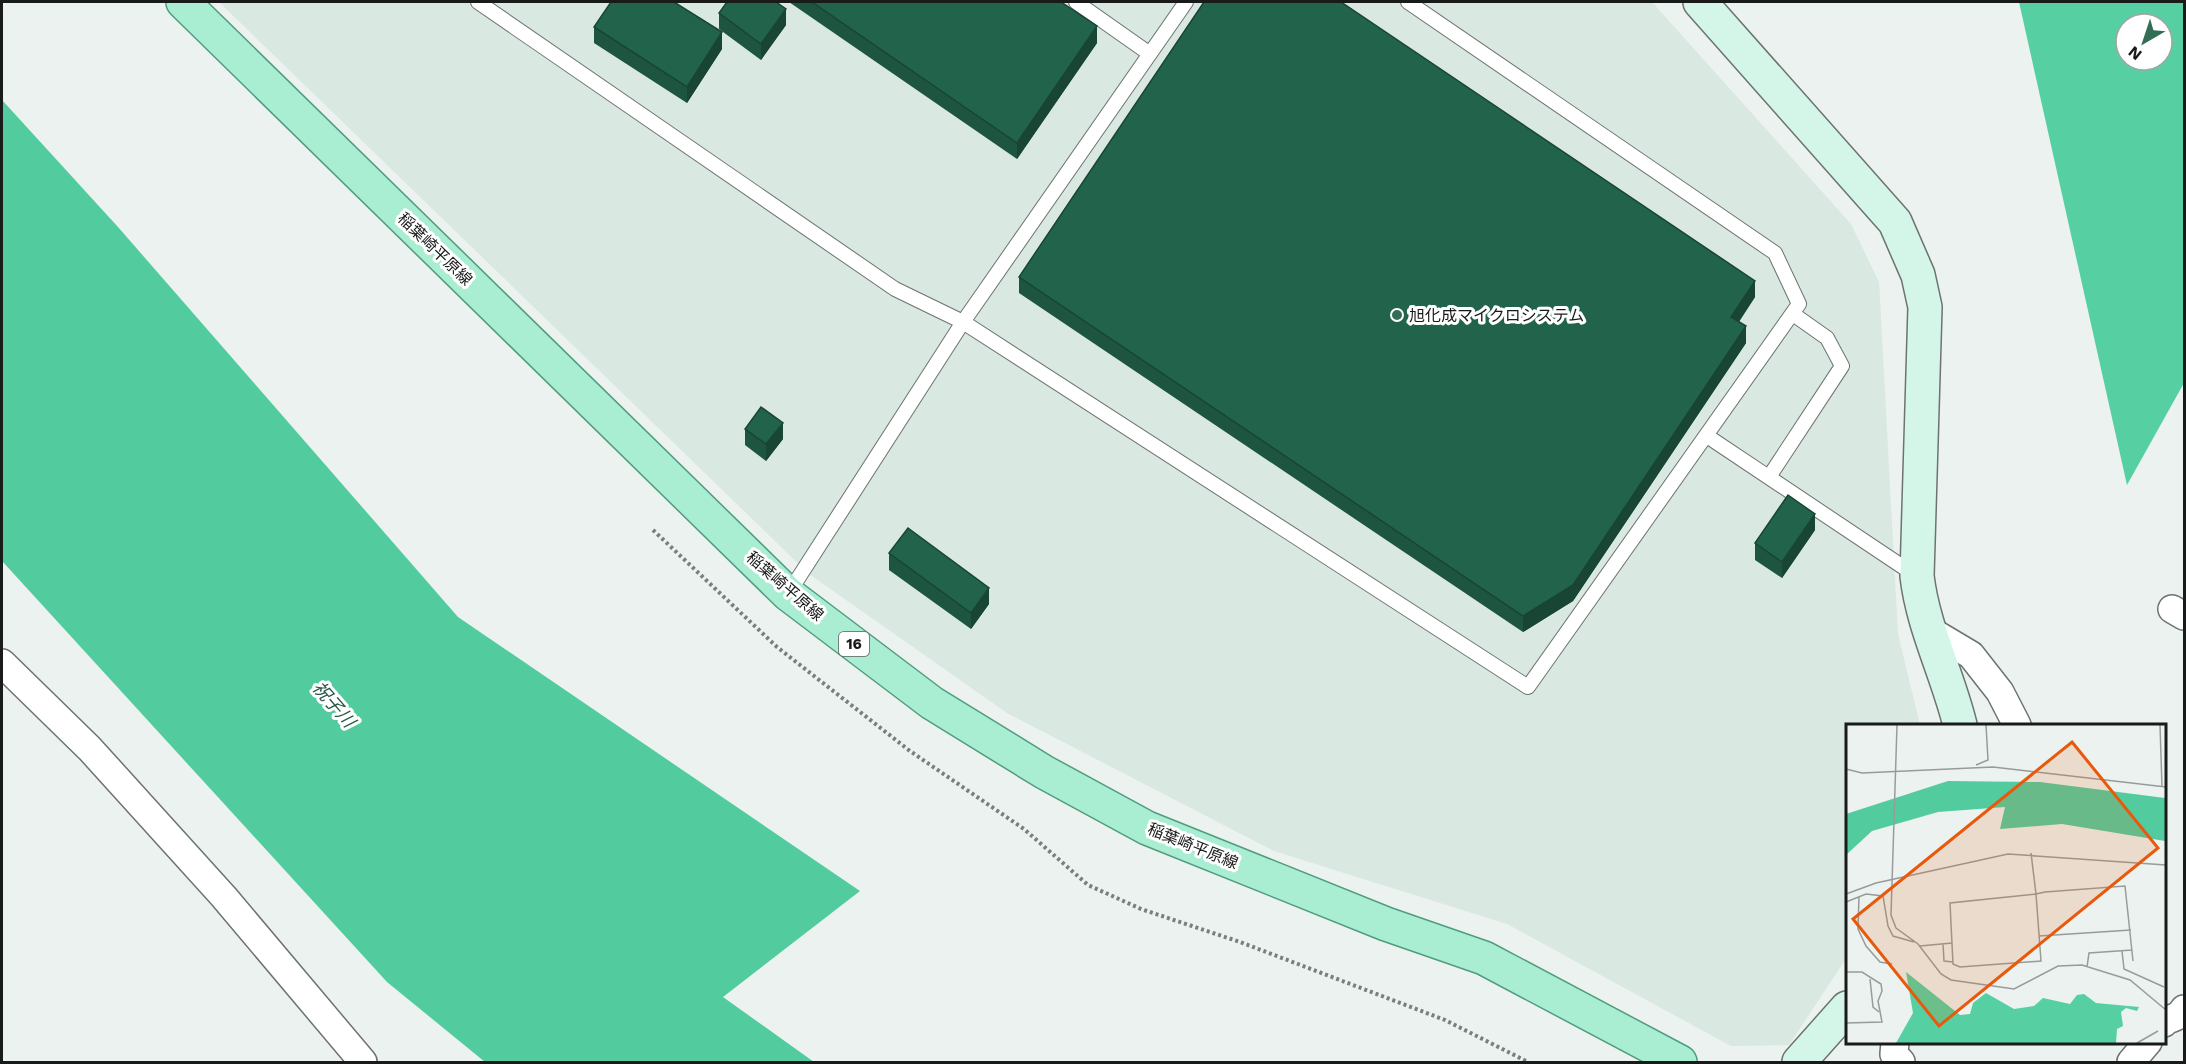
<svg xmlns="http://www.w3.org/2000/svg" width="2186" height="1064" font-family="'Work Sans','Noto Sans JP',sans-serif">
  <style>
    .built { fill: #d9e8e1 }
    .forest { fill: #56d0a2; fill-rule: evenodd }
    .water { fill: #52cc9f }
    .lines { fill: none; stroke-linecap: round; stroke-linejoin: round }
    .lane-casing { stroke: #6d7370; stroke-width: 16 }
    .street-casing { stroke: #6d7370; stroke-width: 30 }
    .secondary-casing { stroke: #6d7370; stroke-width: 36 }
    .primary-casing { stroke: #519c7e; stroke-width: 36 }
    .path { stroke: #7a7e7c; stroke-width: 4; stroke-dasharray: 3 3; stroke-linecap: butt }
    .lane { stroke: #fff; stroke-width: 14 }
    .street { stroke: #fff; stroke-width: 27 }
    .secondary { stroke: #d4f6e8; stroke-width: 33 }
    .primary { stroke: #a9eed2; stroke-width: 33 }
    .wall { fill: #1d5540 }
    .shaded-wall { fill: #184534 }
    .building { fill: #22634b; stroke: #184534; stroke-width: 1.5 }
    .poi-dot { fill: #336d56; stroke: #fff; stroke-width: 2 }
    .labels { text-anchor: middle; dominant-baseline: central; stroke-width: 6; stroke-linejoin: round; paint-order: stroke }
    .shield { fill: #fff; stroke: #5e5f5f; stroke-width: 1.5 }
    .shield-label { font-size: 15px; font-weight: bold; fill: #191b1a }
    .street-label { font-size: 16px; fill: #191b1a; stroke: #fff }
    .poi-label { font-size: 16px; fill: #191b1a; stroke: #fff; text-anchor: start }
    .water-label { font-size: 18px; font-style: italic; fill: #255743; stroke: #fff }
    .inset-road { fill: none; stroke: #979c9a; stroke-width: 1.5 }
    .view { fill: #e8590c; fill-opacity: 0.15; stroke: #e8590c; stroke-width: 3 }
    .inset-edge { fill: none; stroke: #191b1a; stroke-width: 3 }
  </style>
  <rect width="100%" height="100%" fill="#ebf2ef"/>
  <path class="built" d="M219 2H1652L1851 224 1879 282 1898 634 1920 725H1847V957L1789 1045 1731 1046 1507 924 1274 851 1007 713 809 574Z"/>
  <path class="forest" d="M2019 2H2184V383L2127 485ZM2126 24H2162V60H2126Z"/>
  <path class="water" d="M2 100 118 227 458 617 860 891 723 997 814 1062H485L387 982 2 561Z"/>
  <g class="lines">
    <g class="lane-casing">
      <path id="lane" d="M478 2 895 289 963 322 1528 687 1799 304 1775 253 1408 2
        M1076 2 1150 54
        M1707 436 1915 575
        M1769 477 1842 366 1827 338 1793 314
        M788 594 963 322 1186 2"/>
    </g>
    <g class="street-casing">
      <path id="street" d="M2172 609 2184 616
        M1929 630 1971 655 2000 692 2017 725
        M2 663 90 749 224 897 363 1062
        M2164 1023C2170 1016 2176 1021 2184 1009
        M1895 1042 1894 1054 1901 1062
        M2131 1062 2148 1042"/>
    </g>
    <g class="secondary-casing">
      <path id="secondary" d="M1700 2 1895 222 1918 275 1925 307 1917 576C1923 628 1948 675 1960 725
        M1799 1062 1847 1008"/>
    </g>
    <g class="primary-casing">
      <path id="primary" d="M183 2 788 594 932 703 1044 772 1147 828 1386 924 1484 958 1680 1062"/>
    </g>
    <path class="path" d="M653 530 777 647 910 751 1024 829 1088 885 1141 909 1240 942 1445 1020 1528 1062"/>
    <use href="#lane" class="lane"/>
    <use href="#street" class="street"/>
    <use href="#secondary" class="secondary"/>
    <use href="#primary" class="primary"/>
  </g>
  <path class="wall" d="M789 2H1061L1097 43 1017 159Z
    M719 13 786 25 761 60 719 29Z
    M594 27 722 49 687 103 594 43Z
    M1019 277 1755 297 1739 322 1746 343 1573 601 1523 632 1019 293Z
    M745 429 783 439 766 461 745 445Z
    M1815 530 1782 578 1755 560V543Z
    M889 553 989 604 971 629 889 570Z"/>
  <path class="shaded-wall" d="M786 9V25L761 60V44Z
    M1097 26V43L1017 159V143Z
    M722 32V49L687 103V87Z
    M1755 281V297L1731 333V317Z
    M1746 326V343L1573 601 1523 632V616Z
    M783 423V439L766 461V444Z
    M1815 514V530L1782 578V562Z
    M989 588V604L971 629V613Z"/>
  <path class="building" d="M611 2H674L722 32 687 87 594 27Z
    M727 2H776L786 9 761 44 719 13Z
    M812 2H1061L1097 26 1017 143Z
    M1204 2H1341L1755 281 1731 317 1746 326 1573 585 1523 616 1019 277Z
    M761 407 783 423 766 444 745 429Z
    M1788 495 1815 514 1782 562 1755 543Z
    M908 528 989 588 971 613 889 553Z"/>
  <circle class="poi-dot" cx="1397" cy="315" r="6"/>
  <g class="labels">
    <rect class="shield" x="839" y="632" width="30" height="24" rx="4.5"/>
    <g class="shield-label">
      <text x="854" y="644">16</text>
    </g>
    <g class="street-label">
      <text transform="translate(435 249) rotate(44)">稲葉崎平原線</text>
      <text transform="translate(785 586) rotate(41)">稲葉崎平原線</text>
      <text transform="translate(1193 846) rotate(22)">稲葉崎平原線</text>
    </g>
    <g class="poi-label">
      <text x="1409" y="315">旭化成マイクロシステム</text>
    </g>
    <g class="water-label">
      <text transform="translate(334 704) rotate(49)">祝子川</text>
    </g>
  </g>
  <g transform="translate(1846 724)">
    <rect width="320" height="320" fill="#ebf2ef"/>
    <path d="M60 248 114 291 124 290 127 279 140 269 168 285 188 282 197 274 224 280 231 271 238 270 250 279 293 283 291 287 280 284 275 288 277 302 271 305 270 319H50L67 289Z" fill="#56d0a2"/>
    <path d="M102 57 194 58 319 74V117L216 100 154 105 159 83 92 88 26 107 0 131V90Z" fill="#52cc9f"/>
    <path class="inset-road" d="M51 1 45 191 50 204 72 220 95 250 105 256 168 265 212 242 236 241 284 256 320 286M314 1 316 63M130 41 142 36 140 1M0 45 16 49 147 43 320 63M185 129 190 170 195 237 114 243 107 240 104 179 190 170 199 168 279 162 287 237M0 170 30 159 162 130 320 141M13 172 12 205 20 222 34 238 46 240M0 178 20 170 37 172 42 202 47 212 68 218M193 212 285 206M97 220 98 237 107 238M74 222 106 219M276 227 278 245 318 263M241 243 243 229 286 226M0 248H16L35 260 36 267 32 277 36 298 0 299M24 255 27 283 33 288M291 319 312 307"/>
    <path class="view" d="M226 18 312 124 93 302 7 195Z"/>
    <rect width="320" height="320" class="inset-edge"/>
  </g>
  <rect width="2186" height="1064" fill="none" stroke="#191b1a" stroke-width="6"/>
  <g transform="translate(2144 42) rotate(219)"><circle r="28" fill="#ffffff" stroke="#a3a4a3" stroke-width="1.5"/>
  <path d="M0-4.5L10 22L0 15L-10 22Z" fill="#336d56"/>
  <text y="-9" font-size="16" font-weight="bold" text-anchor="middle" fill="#191b1a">N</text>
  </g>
</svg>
